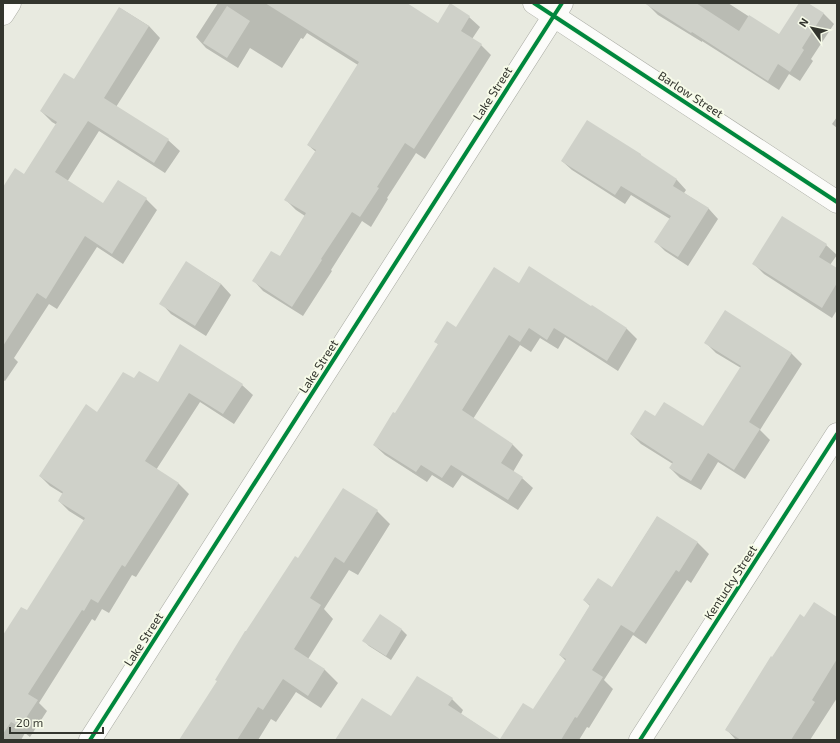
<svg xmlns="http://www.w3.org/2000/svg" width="840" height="743" font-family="'Exo 2',sans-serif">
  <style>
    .shadow { fill: #0003 }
    .building { fill: #cfd1c9 }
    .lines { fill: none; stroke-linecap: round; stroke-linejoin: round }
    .minor-casing { stroke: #a8aaa2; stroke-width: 23 }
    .minor { stroke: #fcfcfa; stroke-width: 22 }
    .cycleway-casing { stroke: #f7fbe9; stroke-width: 6 }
    .cycleway { stroke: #00873e; stroke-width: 4 }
    .labels { text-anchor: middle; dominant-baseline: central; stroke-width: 4; stroke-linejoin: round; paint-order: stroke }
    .street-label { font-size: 12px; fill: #33352e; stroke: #f7fbe9 }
  </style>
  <rect width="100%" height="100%" fill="#e8eae0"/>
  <path class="shadow" d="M218 3H405L438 24 469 17 480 27 472 39 481 45 491 55 425 159 416 153 387 198 388 199 371 227 362 221 331 270 332 271 303 316 263 291 253 280 280 257 305 216 296 210 286 200 316 152 308 145 358 65 307 33 303 39 301 38 282 68 250 48 238 68 206 48 196 37Z
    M649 3H728L779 36 800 3H807L824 14 834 24 811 59 813 61 800 81 789 74 779 90 702 41V42L658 15 648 5Z
    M120 8 149 26 160 38 116 107 168 140 180 151 165 173 99 131 67 182 104 205 146 199 157 210 123 264 97 247 57 309 49 304 14 358 18 362 5 381 3 380V189L24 175 57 125 52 122 41 111 74 80Z
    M837 117V128L832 124Z
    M645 160 677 180 686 190 684 193 709 209 718 219 688 266 665 251 656 242 670 219 631 195 625 204 572 170 562 161Z
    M826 245 837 255 830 265 837 269V310L832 318 764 274 753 263Z
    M187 263 221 284 231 295 206 336 171 314 161 303Z
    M519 284 592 307 627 329 637 339 618 371 565 337 558 349 540 338 531 352 520 345 473 419 513 445 523 455 513 472 522 478 533 488 518 510 462 475 453 488 432 475 427 482 385 455 374 445 395 415 439 345 435 341 456 328Z
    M725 312 792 354 802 364 760 430 770 440 745 479 718 462 701 490 680 478 670 468 673 464 641 444 631 434 655 418 703 428 741 368 716 353 706 343Z
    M134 380 158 384 242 385 253 395 234 424 200 402 156 470 179 484 189 494 136 577 132 575 109 613 102 609 95 621 92 619 39 703 47 711 30 737 25 733 21 740H3V637L27 612 85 521 69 511 59 501 63 494 50 486 40 476 97 413Z
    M377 511 390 524 358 575 349 570 324 609 333 619 308 659 325 670 338 683 321 708 296 692 276 722 271 719 258 740H180L298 559Z
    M657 517 698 543 709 554 691 583 687 580 646 644 633 635 604 680 613 689 589 728 587 727 579 740H336L392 718 452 699 463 710 461 714 500 740 534 711 566 661 560 655 590 606 584 600 612 588Z
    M380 616 402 630 407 635 391 660 369 646 364 641Z
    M837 618V698L810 740H736L726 729 804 619Z"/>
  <path class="building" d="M265 3H407L438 23 450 3 470 16 461 31 482 44 414 149 405 143 377 187 379 188 360 217 352 212 321 259 322 260 292 307 252 281 271 251 280 256 306 213 284 200 316 150 307 145 359 62Z
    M644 3H696L739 31 749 15 779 34 799 3H808L824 13 802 48 804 50 790 72 778 64 768 81 692 32 691 33Z
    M227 6 250 21 227 58 203 43Z
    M119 7 149 26 104 98 169 139 154 163 88 121 55 172 103 203 118 180 147 198 112 254 85 236 46 299 37 293 3 346V187L15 168 24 174 57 122 40 111 64 73 74 79Z
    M587 120 641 154V155L677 179 673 186 709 208 678 257 654 242 671 216 621 186 615 195 561 161Z
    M782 216 827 244 819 257 837 268V283L822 308 752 264Z
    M186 261 221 284 195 326 159 304Z
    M529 266 591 306 592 305 627 328 607 361 554 328 547 340 529 328 520 342 509 335 462 410 513 444 501 463 523 477 508 500 451 465 442 478 421 465 416 472 373 445 393 412 395 413 438 344 434 342 447 321 456 327 494 267 519 283Z
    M725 310 792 353 749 422 760 429 734 470 708 453 691 481 669 468 673 462 630 434 645 410 655 416 664 402 703 426 741 366 704 343Z
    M180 344 243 384 223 414 189 393 145 461 179 483 125 567 122 565 98 603 91 599 84 611 82 610 28 694 38 700 20 727 11 722 3 734V635L21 607 27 610 85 518 58 501 63 492 39 476 86 404 97 412 123 372 134 378 139 371 158 382Z
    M343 488 378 510 344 563 335 557 310 598 321 605 294 649 325 669 308 696 283 679 263 710 258 707 237 740H179L217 681 215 680 245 631H246L295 556 298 558Z
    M657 516 698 542 679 572 676 570 634 633 621 625 592 670 603 677 577 718 575 717 561 740H335L362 698 391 716 417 676 453 698 448 705 500 739 523 703 533 709 566 659 559 655 590 605 583 600 598 578 612 587Z
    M814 602 837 617V659L812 700 815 702 791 740H741L725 730 771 656 772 657 800 614 804 617Z
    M380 614 402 629 386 656 362 641Z"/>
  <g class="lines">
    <g class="minor-casing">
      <path id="minor" d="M534 3 837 202
        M3 14 10 3
        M90 740 562 3
        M640 740 837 434"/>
    </g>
    <use href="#minor" class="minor"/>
    <g class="cycleway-casing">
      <path id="cycleway" d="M534 3 837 202
        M90 740 562 3
        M640 740 837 434"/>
    </g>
    <use href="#cycleway" class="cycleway"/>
  </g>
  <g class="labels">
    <g class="street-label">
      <text transform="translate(492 93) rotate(-57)">Lake Street</text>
      <text transform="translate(691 94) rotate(33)">Barlow Street</text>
      <text transform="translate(318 366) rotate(-57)">Lake Street</text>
      <text transform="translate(730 582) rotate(-57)">Kentucky Street</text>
      <text transform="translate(143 639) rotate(-57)">Lake Street</text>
    </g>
  </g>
  <rect width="840" height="743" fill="none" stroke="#33352e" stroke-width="8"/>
  <g transform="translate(812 28) rotate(303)" stroke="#f7fbe9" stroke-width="3" paint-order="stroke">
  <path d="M0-3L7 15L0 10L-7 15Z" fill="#33352e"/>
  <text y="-6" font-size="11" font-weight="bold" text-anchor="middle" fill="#33352e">N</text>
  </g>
  <path d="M10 727v6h93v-6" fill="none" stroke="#33352e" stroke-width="2"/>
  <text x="16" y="727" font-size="12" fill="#33352e" stroke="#f7fbe9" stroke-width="3" paint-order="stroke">20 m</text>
</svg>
